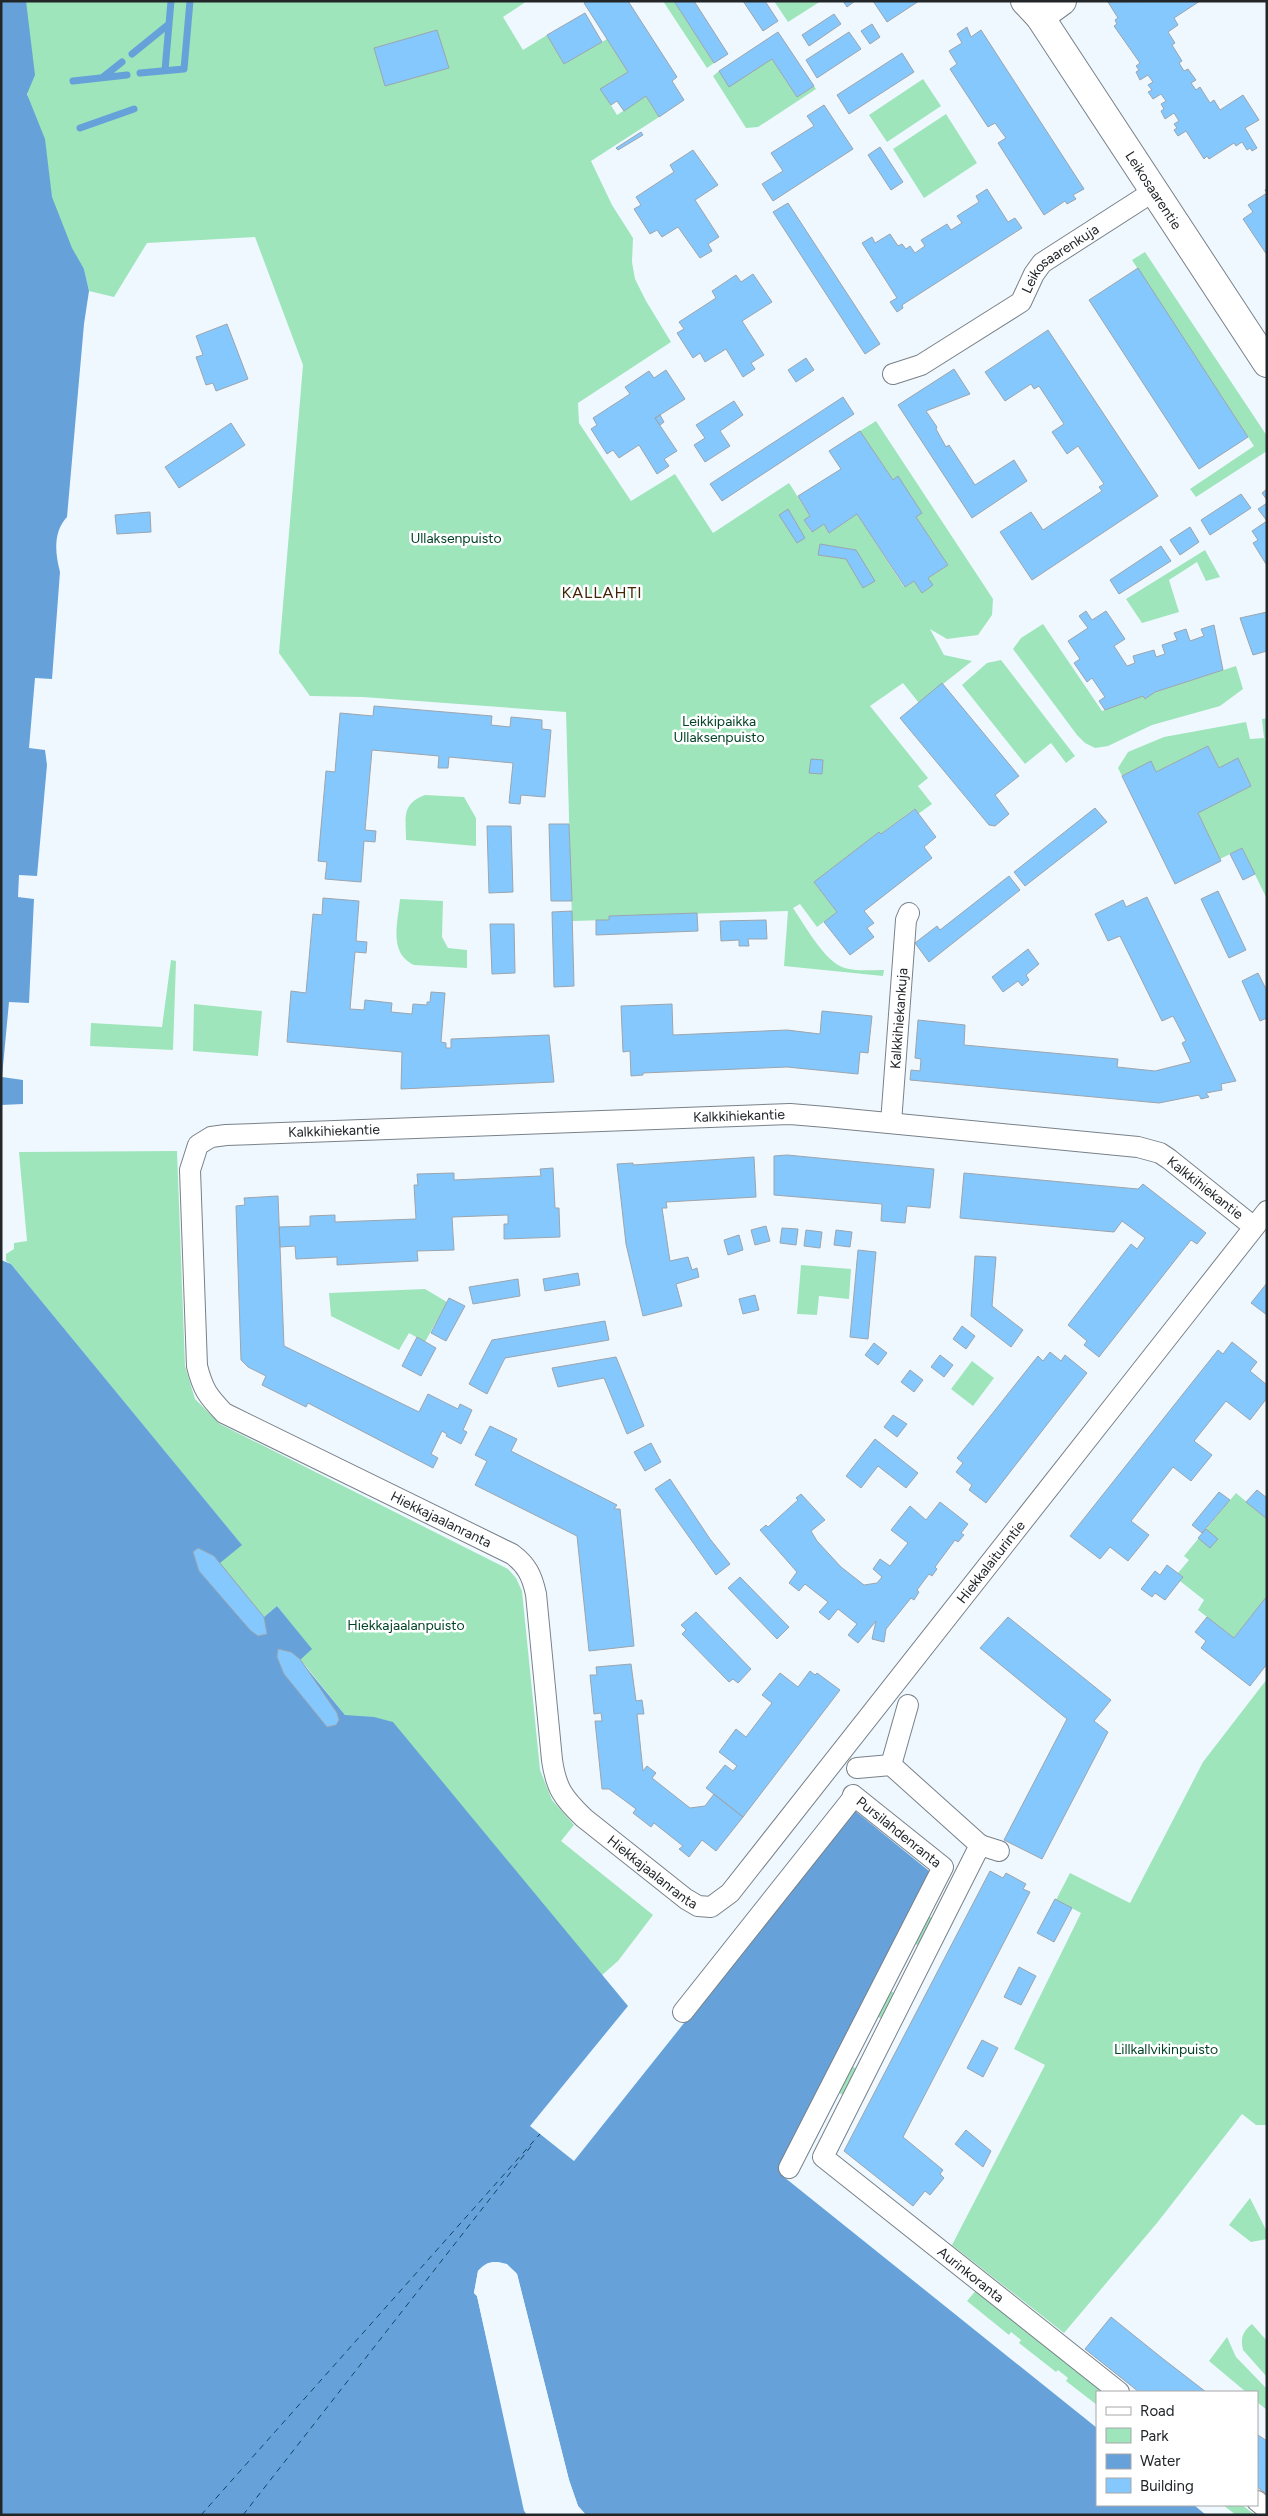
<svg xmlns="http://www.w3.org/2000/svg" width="1268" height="2516" font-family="Figtree,sans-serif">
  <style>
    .green { fill: #9ee5bb }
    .water { fill: #66a2d9 }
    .pier { fill: #f0f8ff }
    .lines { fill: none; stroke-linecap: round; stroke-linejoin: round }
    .stream { stroke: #66a2d9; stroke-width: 7 }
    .ferry { stroke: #154166; stroke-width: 1; stroke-dasharray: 6 5; stroke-linecap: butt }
    .building { fill: #84c8fd; stroke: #9ca5ad }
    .street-casing { stroke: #788189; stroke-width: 22 }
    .secondary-casing { stroke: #788189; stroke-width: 30 }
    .street { stroke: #fff; stroke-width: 20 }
    .secondary { stroke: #fff; stroke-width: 28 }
    .labels { text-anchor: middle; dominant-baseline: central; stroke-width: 5; stroke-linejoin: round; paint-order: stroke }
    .street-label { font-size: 14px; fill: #222629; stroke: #fff }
    .park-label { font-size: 14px; fill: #004326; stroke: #fff }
    .quarter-label { font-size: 16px; letter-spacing: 1px; fill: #402406; stroke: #fff }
  </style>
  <rect width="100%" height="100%" fill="#f0f8ff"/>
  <path class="green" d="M6 1H527L503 17 523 50 547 35 564 64 607 39 628 72 601 89 617 115 646 96 659 117 591 161 612 205 633 238 632 262 635 279 646 301 671 342 578 403 579 423 631 501 675 474 713 533 789 483 810 516 804 520 811 532 824 524 829 533 857 514 904 587 914 581 922 593 933 585 928 578 948 565 916 517 898 477 893 480 860 431 876 421 993 599 992 615 978 635 947 639 930 629 944 655 972 661 919 703 903 683 870 706 928 778 918 786 932 804 918 814 914 809 881 834 879 832 814 882 837 912 817 927 800 904 793 908C804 924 823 958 840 966 852 972 871 970 884 970L883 976 784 966 788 911 609 916V920L572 921 566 712 363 697 310 696 279 653 303 365 255 237 147 243 114 297 89 291 84 269 62 243Z
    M663 1H674L714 63 707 68Z
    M774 1H821L788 22Z
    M772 59 797 97 814 86 816 89 758 127 746 128 713 76 719 71Z
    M923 79 941 106 887 142 869 115Z
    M946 114 977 163 924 198 893 149Z
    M1145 252 1267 436V451L1196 497 1190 489 1254 446 1132 260Z
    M1205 550 1220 577 1206 581 1197 562 1169 580 1179 612 1142 623 1126 599Z
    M1043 624 1102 711 1143 696 1145 699 1155 692 1236 666 1243 689 1220 706 1152 725 1108 746 1095 748 1085 743 1077 735 1013 649 1021 638Z
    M1001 660 1075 756 1066 763 1051 743 1025 764 962 685 987 663Z
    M1267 718V738H1265L1267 744V899L1242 848 1220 859 1198 813 1251 786 1238 759 1219 768 1208 746 1156 772 1151 762 1122 776 1118 768 1128 752 1164 737 1246 722 1250 739 1264 738 1262 719Z
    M425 795 464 797 476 818V846L406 840C406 818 401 804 425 795Z
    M400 899 443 901 442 937 448 948 467 950V968L414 965C388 953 398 922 400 899Z
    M171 960 176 961 173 1050 90 1046 91 1023 162 1027Z
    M194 1004 262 1011 258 1056 193 1051Z
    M177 1151 185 1366 195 1399 220 1424 508 1569 516 1578 522 1591 540 1770 552 1800 574 1825 561 1841 653 1915 618 1961 601 1976 567 1934 345 1715 300 1659 311 1649 277 1606 264 1617 219 1563 241 1544 11 1264 6 1261V1254L14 1249V1243L27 1241 19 1152Z
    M801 1265 851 1269 849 1299 819 1296 817 1315 797 1314Z
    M425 1289 447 1302 425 1342 409 1333 399 1350 331 1316 329 1293Z
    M972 1361 994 1378 973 1406 951 1389Z
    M1236 1493 1267 1519V1596L1234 1638 1198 1610 1204 1600 1180 1581 1183 1577 1178 1573 1189 1560 1184 1556Z
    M1267 1679V2125H1256L1242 2114 1157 2223 1064 2333 952 2245 1045 2065 1014 2049 1081 1913 1056 1900 1070 1873 1130 1903 1203 1762Z
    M926 1915 934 1919 920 1946 911 1942Z
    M887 1989 896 1994 882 2019 873 2014Z
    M848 2064 857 2069 843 2095 834 2090Z
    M1250 2198 1267 2232V2239L1251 2242 1229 2225Z
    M978 2288 1109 2392H1097V2405L1066 2381 1068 2378 1058 2370 1056 2372 1019 2343 1021 2340 1011 2332 1009 2335 967 2301Z
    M1252 2324 1267 2341V2377L1243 2350C1240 2338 1243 2331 1252 2324Z
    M1227 2337 1236 2357 1267 2389V2410L1257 2402V2392H1246L1209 2361Z
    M1223 2505H1242L1255 2515H1236Z"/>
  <path class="water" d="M1 1H26L35 75 27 94 45 139 52 197 72 248 84 269 89 291 84 324 67 517C53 532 55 553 60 572L52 679 35 678 29 748 45 750 47 765 37 876 19 875 18 897 34 899 29 1003 9 1002 2 1077 23 1080V1104L1 1105Z
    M1 1260 11 1264 242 1545 220 1563 264 1617 277 1606 312 1649 300 1660 345 1715 374 1717 393 1722 628 2006 530 2126 574 2161 854 1810 934 1875 779 2173 1097 2428V2505H1194L1206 2515H586L578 2506 569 2480 517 2274C506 2262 491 2256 478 2271L474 2293 477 2296 526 2515H1Z"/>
  <path class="pier" d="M498 2262 507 2264 517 2274 569 2480 578 2506 586 2515H583L576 2507 566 2481 515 2275 506 2266 497 2264 489 2265 480 2272 477 2292 480 2295 528 2515 524 2511 477 2296 474 2293 478 2271 488 2263Z"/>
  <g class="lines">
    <path class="stream" d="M132 54 169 24
      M165 70 171 1
      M140 73 184 69 190 1
      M103 77 122 62
      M73 81 127 75
      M80 128 134 109"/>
    <path class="ferry" d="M201 2515 540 2134
      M243 2515 532 2145"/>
  </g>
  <path class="building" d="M587 1H628L677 77 672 81 684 100 659 117 646 96 624 111 617 101 611 105 600 89 628 72 584 3Z
    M674 1H694L728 54 714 63Z
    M743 1H765L778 21 763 31Z
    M843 1H855L847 7Z
    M873 1H919L887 22Z
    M1200 1 1174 18 1178 25 1168 32 1175 43 1172 45 1182 61 1179 63 1184 71 1188 69 1196 80 1191 83 1196 90 1200 87 1210 103 1214 100 1220 110 1243 95 1259 120 1245 128 1257 148 1252 151 1250 148 1247 150 1242 142 1236 146 1234 143 1209 159 1207 156 1204 159 1186 131 1178 136 1174 130 1177 128 1174 124 1179 121 1174 113 1165 119 1161 111 1164 109 1161 104 1166 101 1161 94 1153 99 1148 92 1152 90 1148 85 1153 82 1148 75 1140 80 1136 72 1139 70 1136 66 1140 63 1114 26 1117 24 1115 20 1118 18 1108 2Z
    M585 13 602 42 564 64 547 35Z
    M834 14 841 24 809 46 802 35Z
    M872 24 880 37 870 44 861 31Z
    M967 27 971 37 981 30 1084 189 1073 195 1076 199 1067 204 1065 201 1044 215 998 143 1006 138 995 123 988 127 950 69 957 64 949 51 962 43 957 34Z
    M437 30 449 68 385 86 374 48Z
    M778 32 814 86 797 97 772 59 729 87 719 71Z
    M849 32 861 49 817 78 806 60Z
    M902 53 914 72 849 114 837 95Z
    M824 105 853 149 773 201 762 184 783 171 771 153 814 126 807 116Z
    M641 132 643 135 618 150 616 148Z
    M880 147 903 182 891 190 868 155Z
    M693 150 718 185 695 200 719 237 708 244 712 251 700 258 678 227 662 237 657 230 650 234 634 209 641 205 636 197 674 172 670 165Z
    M1267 188V255L1243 219 1253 212 1248 205 1267 193 1265 190Z
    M987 189 1008 222 1015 218 1022 228 902 305 903 308 897 312 890 302 897 298 862 243 872 237 875 243 890 234 898 246 902 244 906 249 910 246 915 253 925 246 921 240 947 224 951 230 962 223 957 216 979 202 976 196Z
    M788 203 880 344 865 354 773 212Z
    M1138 268 1248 437 1199 469 1089 300Z
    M753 274 772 302 742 321 764 355 751 363 755 369 743 377 726 349 705 362 700 353 693 358 677 333 684 329 679 322 716 298 712 291 736 275 741 282Z
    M227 324 248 379 216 391 213 383 206 385 196 357 203 355 196 336Z
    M1048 330 1158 496 1032 580 1000 532 1031 512 1043 530 1102 491 1099 487 1104 484 1078 446 1067 454 1052 432 1064 424 1039 386 1034 389 1031 384 1005 401 985 372Z
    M806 358 814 370 796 382 788 370Z
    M954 369 970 394 926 411 937 427 936 429 946 447 949 445 975 485 1014 460 1027 481 972 518 898 405Z
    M666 370 685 399 655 418 677 451 664 459 669 466 657 474 639 445 619 458 613 450 607 454 591 429 597 425 593 418 630 394 625 387 649 371 654 378Z
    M843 397 854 414 722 501 710 484Z
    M734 401 743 415 720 431 730 446 705 462 694 445 705 438 696 425Z
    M660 415 664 422 660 425 655 418Z
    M231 423 245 445 179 488 165 467Z
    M860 431 893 480 898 476 922 513 916 517 948 565 928 578 933 585 922 593 914 581 905 587 857 514 829 533 824 524 812 532 804 520 810 516 798 496 841 469 829 451Z
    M1267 489V500L1262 493Z
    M1241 494 1251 508 1210 535 1201 520Z
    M1267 503V564H1266L1253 543 1258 540 1252 531 1267 521 1258 509Z
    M788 509 805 538 797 543 779 515Z
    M150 512 151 532 117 534 115 515Z
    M1190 527 1199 542 1180 555 1170 540Z
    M820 544 856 550 875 581 863 588 846 559 818 555Z
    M1161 546 1171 561 1119 594 1110 580Z
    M1086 611 1092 620 1106 611 1125 639 1114 646 1127 666 1135 663 1133 656 1154 650 1156 657 1165 654 1162 645 1177 640 1174 633 1186 629 1190 641 1204 636 1201 629 1214 625 1223 670 1155 692 1145 699 1143 696 1105 710 1099 701 1105 697 1092 678 1087 682 1074 663 1080 659 1068 641 1088 628 1079 616Z
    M1267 612V651L1253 655 1240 618Z
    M942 683 1019 776 995 795 1009 814 995 826 989 825 900 718Z
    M374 706 492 716 491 725 510 727 511 717 542 720V729L551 730 545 797 521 795 520 804 509 803 513 763 449 757 448 768H438L439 756 372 750 365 830 376 831 375 842 364 841 361 882 325 879 327 862 318 861 326 771 335 772 340 713 373 716Z
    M1208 746 1219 768 1238 758 1251 786 1198 813 1221 861 1175 884 1122 776 1151 761 1156 772Z
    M811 759 823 760 822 774 809 773Z
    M1095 808 1107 822 1025 886 1014 872Z
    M915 809 936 837 924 847 932 858 864 911 874 923 867 928 874 937 850 955 824 922 837 912 814 882 879 832 881 834Z
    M549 824H569L572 901H551Z
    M487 826H511L513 892 489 893Z
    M1242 848 1255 874 1243 880 1230 854Z
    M1009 876 1020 890 929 962 915 943 937 926 940 930Z
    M1218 891 1246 950 1229 958 1201 899Z
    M1147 897 1236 1081 1221 1084 1222 1090 1206 1093 1209 1097 1201 1099 1199 1095 1159 1103 910 1080 911 1070 920 1071 921 1059 915 1058 918 1020 965 1025 964 1045 1118 1059 1117 1067 1155 1071 1191 1062 1182 1043 1186 1041 1173 1016 1162 1021 1120 936 1108 941 1095 914 1123 900 1126 907Z
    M323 898 359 901 356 941 367 942 366 953 355 952 350 1009 364 1010 365 1000 392 1003 391 1012 412 1014 413 1004 427 1005V1002H430L431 992 445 993 441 1042 446 1043V1048H451V1039L549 1035 554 1082 401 1089 402 1052 287 1042 291 991 306 993 313 914 322 915Z
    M572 911 574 986 554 987 552 912Z
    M697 913 698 931 596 935V920H609V916Z
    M766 920 767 939H748L749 946H739V940L721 941 720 921Z
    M490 924H514L515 973 492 974Z
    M1028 949 1039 964 1026 975 1029 980 1022 986 1018 981 1003 992 992 977Z
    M1258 973 1267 991V1018L1260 1021 1242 981Z
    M672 1004 673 1035 787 1030 820 1034 822 1011 872 1016 868 1053 860 1052 858 1074 787 1067 643 1073V1075L631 1076 630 1051 623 1052 621 1006Z
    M787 1155 934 1169 930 1208 907 1206 905 1223 881 1221 882 1204 774 1195V1156Z
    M754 1157 756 1197 666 1202 667 1208H662L670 1261 688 1257 692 1270 697 1268 699 1277 676 1284 682 1306 643 1316 626 1244 617 1164 633 1163V1165Z
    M553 1168 555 1208H559L560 1237 504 1239V1224H508V1215L452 1217 454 1250 417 1251 418 1261 337 1265V1257L296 1259 295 1246 280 1247 279 1227 310 1226V1216L335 1215V1222L416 1219 414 1185H418L417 1174 454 1173V1180L541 1176 540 1169Z
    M964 1173 1138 1189 1143 1184 1206 1233 1197 1244 1191 1240 1099 1357 1084 1345 1087 1341 1068 1325 1131 1244 1137 1249 1145 1238 1122 1221 1114 1232 960 1218Z
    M278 1196 284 1346 419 1412 428 1394 458 1409 460 1404 472 1410 463 1430 467 1432 461 1444 446 1436 447 1434 442 1431 431 1454 438 1458 433 1468 308 1403 306 1407 262 1385 266 1376 248 1367 241 1360 236 1206 245 1205 244 1198Z
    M766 1226 770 1241 755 1245 751 1230Z
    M782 1228 798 1229 796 1245 780 1243Z
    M806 1230 822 1232 820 1248 804 1246Z
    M836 1230 852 1232 850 1247 834 1245Z
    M739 1235 743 1250 728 1255 724 1240Z
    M858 1250 876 1252 868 1339 850 1337Z
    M975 1256 996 1257 992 1306 1023 1330 1011 1347 971 1316Z
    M578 1273 580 1285 545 1291 543 1279Z
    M518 1279 520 1296 473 1304 469 1287Z
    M1267 1283V1315L1251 1303Z
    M755 1295 759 1310 743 1314 739 1299Z
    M449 1298 465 1306 446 1341 431 1333Z
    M605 1321 609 1340 505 1358 487 1394 469 1384 492 1340Z
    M962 1326 975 1336 966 1349 953 1339Z
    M417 1337 436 1348 421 1376 402 1366Z
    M1232 1342 1257 1362 1250 1371 1267 1385V1398L1250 1420 1226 1401 1194 1441 1212 1455 1191 1481 1173 1467 1131 1521 1149 1535 1128 1561 1110 1547 1100 1559 1070 1536 1218 1350 1223 1354Z
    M874 1343 887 1353 878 1365 865 1355Z
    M1050 1352 1061 1361 1065 1355 1087 1373 986 1503 969 1490 972 1485 956 1472 963 1463 957 1458 1038 1356 1043 1361Z
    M940 1355 953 1365 944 1377 931 1367Z
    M616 1357 644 1426 627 1434 604 1378 558 1387 552 1368Z
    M910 1370 923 1380 914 1392 901 1382Z
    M893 1415 907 1424 897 1437 884 1427Z
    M490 1426 517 1439 511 1451 617 1505 614 1509H620L634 1646 589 1651 577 1536 475 1485 487 1461 475 1455Z
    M875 1439 918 1473 906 1488 878 1466 861 1488 846 1476Z
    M651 1443 661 1462 645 1471 634 1452Z
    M670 1479 710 1539 730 1564 716 1575 655 1489Z
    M1257 1490 1267 1498V1519L1246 1502Z
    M1219 1492 1230 1500 1202 1533 1192 1525Z
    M801 1494 825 1520 811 1531 817 1541 841 1567 864 1585 877 1583 882 1577 873 1569 880 1559 890 1566 908 1543 891 1530 910 1506 926 1520 940 1502 968 1524 961 1533 964 1535 958 1542 955 1540 935 1567 937 1569 932 1576 929 1574 917 1590 919 1592 914 1600 911 1598 886 1629 884 1642 872 1639 876 1621 858 1643 848 1635 857 1624 838 1609 829 1620 819 1612 828 1602 805 1584 799 1591 789 1583 797 1572 760 1530 766 1525 768 1527 798 1500 796 1498Z
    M1206 1529 1218 1539 1210 1548 1198 1538Z
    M198 1548 214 1556 264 1617 267 1634 258 1636 250 1630 199 1571 193 1552Z
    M1167 1565 1183 1577 1165 1600 1155 1593 1152 1597 1141 1589 1155 1571 1160 1575Z
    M740 1577 789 1627 777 1639 728 1588Z
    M1267 1596V1664L1250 1686 1201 1648 1206 1641 1195 1632 1207 1617 1234 1638Z
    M696 1612 751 1669 738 1683 733 1679 729 1682 682 1634 686 1630 681 1625Z
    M1008 1617 1111 1700 1094 1721 1108 1732 1042 1859 1004 1840 1067 1719 980 1648Z
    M278 1649 291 1652 300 1659 337 1713 339 1720 336 1725 327 1727 284 1674 277 1657Z
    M631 1664 636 1701 642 1700 644 1714H637L643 1771 647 1766 656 1773 652 1778 690 1808 705 1806 714 1794 743 1817 716 1851 702 1840 689 1857 679 1849 683 1846 654 1823 651 1827 633 1813 636 1809 624 1800 609 1789H602L595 1721H602L601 1713 594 1714 590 1675H597L596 1667Z
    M810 1671 815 1675 817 1673 840 1690 743 1817 706 1788 725 1765 733 1771 737 1766 719 1752 736 1729 746 1737 772 1703 762 1695 780 1673 798 1687Z
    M990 1871 1003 1878 1006 1873 1026 1884 1023 1889 1030 1892 903 2137 943 2170 940 2174 944 2178 930 2195 925 2191 913 2206 844 2151Z
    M1055 1899 1072 1908 1054 1942 1037 1933Z
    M1019 1967 1036 1976 1021 2005 1004 1997Z
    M982 2040 998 2048 983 2077 967 2068Z
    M966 2130 991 2151 983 2167 955 2144Z
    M1111 2317 1162 2358 1206 2392H1139L1085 2349Z
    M1258 2435 1267 2441V2494L1257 2487Z"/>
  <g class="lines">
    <g class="street-casing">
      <g id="street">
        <path id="s1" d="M893 374 921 365 1021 302 1034 274 1042 263 1154 191"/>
        <path id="s2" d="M891 1123 906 920 909 913"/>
        <path id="s3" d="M1254 1227 1169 1159 1160 1153 1138 1147 826 1117 790 1114 226 1135 211 1137 198 1145 190 1170 197 1366C203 1390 208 1396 224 1413L512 1554C527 1565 532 1576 536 1594L552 1760C556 1788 563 1798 584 1818L686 1899 698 1906 711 1907 730 1893 1119 1399C1168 1336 1218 1274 1267 1211"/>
        <path d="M891 1765 908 1705"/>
        <path id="s4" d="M857 1768 891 1765 980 1845 823 2157 1119 2392"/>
        <path d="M980 1845 999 1851"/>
        <path id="s5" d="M683 2012 852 1799 853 1795 943 1867 789 2168"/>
        <path d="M1257 2501 1267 2509"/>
      </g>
    </g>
    <g class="secondary-casing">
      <g id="secondary">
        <path id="s6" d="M1025 1 1040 17 1267 363"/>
        <path d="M1040 17 1062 1"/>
      </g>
    </g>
    <use href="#street" class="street"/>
    <use href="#secondary" class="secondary"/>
  </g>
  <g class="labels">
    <g class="street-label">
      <text stroke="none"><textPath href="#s6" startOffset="229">Leikosaarentie</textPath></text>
      <text stroke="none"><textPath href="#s1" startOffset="208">Leikosaarenkuja</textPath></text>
      <text stroke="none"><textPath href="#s2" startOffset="105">Kalkkihiekankuja</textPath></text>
      <text transform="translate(739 1116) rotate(-2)">Kalkkihiekantie</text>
      <text transform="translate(334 1131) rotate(-2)">Kalkkihiekantie</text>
      <text transform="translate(1205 1188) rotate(38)">Kalkkihiekantie</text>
      <text stroke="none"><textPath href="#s3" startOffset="1606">Hiekkajaalanranta</textPath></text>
      <text stroke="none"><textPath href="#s3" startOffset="2570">Hiekkalaiturintie</textPath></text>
      <text stroke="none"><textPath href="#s5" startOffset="335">Pursilahdenranta</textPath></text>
      <text stroke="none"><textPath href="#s3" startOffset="2055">Hiekkajaalanranta</textPath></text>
      <text stroke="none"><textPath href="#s4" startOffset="692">Aurinkoranta</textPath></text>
    </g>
    <g class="park-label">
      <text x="456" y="538">Ullaksenpuisto</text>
      <text x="719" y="721">Leikkipaikka<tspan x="719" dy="16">Ullaksenpuisto</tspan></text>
      <text x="406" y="1625">Hiekkajaalanpuisto</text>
      <text x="1166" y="2049">Lillkallvikinpuisto</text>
    </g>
    <g class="quarter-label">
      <text x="602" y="592">KALLAHTI</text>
    </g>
  </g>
  <rect width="1268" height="2516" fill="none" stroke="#222629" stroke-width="5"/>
  <rect x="1096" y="2391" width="162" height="115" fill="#ffffff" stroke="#a7a8a9"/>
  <rect x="1106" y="2407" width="25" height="8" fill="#ffffff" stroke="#a7a8a9"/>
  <text x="1140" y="2416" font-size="15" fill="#222629">Road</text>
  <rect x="1106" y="2428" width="25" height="15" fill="#9ee5bb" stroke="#a7a8a9"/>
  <text x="1140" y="2441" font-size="15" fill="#222629">Park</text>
  <rect x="1106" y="2454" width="25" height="15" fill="#66a2d9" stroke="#a7a8a9"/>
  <text x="1140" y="2466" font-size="15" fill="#222629">Water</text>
  <rect x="1106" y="2478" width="25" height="15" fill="#84c8fd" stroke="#a7a8a9"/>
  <text x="1140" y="2491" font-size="15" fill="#222629">Building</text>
</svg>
